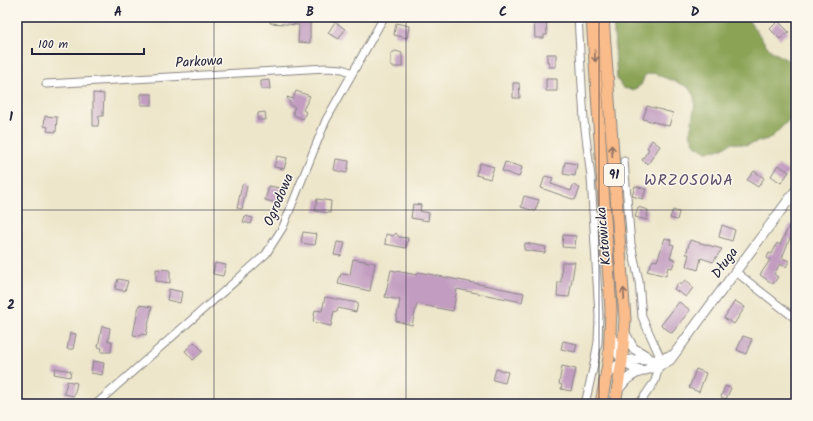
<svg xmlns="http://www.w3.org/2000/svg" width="813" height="421" font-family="Kalam,sans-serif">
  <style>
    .forest { fill: #8aa354; stroke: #566248 }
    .building { fill: #c29dc1 }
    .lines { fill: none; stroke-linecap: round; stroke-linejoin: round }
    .minor-casing { stroke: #888482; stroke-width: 9 }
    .tertiary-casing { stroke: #888482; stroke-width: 11 }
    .primary-casing { stroke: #888482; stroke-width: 13 }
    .minor { stroke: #fff; stroke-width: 7 }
    .tertiary { stroke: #fff; stroke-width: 9 }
    .primary { stroke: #f9bc8a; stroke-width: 11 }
    .oneway { stroke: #8e6f62 }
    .grid { fill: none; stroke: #22223b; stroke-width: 1; stroke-opacity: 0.55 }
    .labels { text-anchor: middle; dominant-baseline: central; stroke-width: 3; stroke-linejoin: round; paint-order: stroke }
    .shield { fill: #fbf7ec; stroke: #636270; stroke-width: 1 }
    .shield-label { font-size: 13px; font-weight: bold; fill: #22223b }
    .street-label { font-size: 14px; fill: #22223b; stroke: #fbf7ec }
    .quarter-label { font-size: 16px; letter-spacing: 1px; fill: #5a4d6a; stroke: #fbf7ec }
    .neatline { fill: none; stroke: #22223b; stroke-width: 1.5 }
    .grid-label { font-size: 13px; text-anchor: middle; font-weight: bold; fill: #22223b }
  </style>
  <rect width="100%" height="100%" fill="#fbf7ec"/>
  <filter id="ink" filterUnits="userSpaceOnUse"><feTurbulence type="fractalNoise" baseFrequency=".025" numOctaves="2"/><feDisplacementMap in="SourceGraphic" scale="8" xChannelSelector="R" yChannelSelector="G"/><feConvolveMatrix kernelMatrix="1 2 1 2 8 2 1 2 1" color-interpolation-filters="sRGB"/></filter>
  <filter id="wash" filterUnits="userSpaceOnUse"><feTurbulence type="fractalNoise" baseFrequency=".012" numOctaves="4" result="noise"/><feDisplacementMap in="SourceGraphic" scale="16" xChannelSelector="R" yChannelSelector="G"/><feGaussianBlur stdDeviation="0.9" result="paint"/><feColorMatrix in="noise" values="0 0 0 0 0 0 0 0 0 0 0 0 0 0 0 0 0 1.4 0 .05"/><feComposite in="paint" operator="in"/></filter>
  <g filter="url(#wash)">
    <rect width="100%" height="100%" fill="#ede6ca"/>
    <path class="forest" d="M613 17H746L770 50 796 65V113L771 138 747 145 732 143 718 150 706 151 696 146 690 134 695 103 694 96 688 87 653 73 645 75 641 85 633 90 623 88 617 79Z"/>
    <g id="blocks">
      <path class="building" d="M271 17H310V43L298 42 299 25 270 23Z
        M534 17 546 19 547 35H544V38H535Z
        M778 21 789 32 780 39 770 29Z
        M335 22 345 29 339 39 328 33Z
        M396 23 409 26 407 38 394 35Z
        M396 51 402 53V67H391V53Z
        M547 54H556V67H549V62H547Z
        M546 79H557V91H546Z
        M269 80 270 89H261V81Z
        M513 83H519L520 98H513Z
        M296 91 310 96 303 110 306 112 303 119 294 115 293 111 295 107 291 106 287 97 293 99Z
        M93 93 104 94 103 116H99L98 126H93Z
        M141 94H152V105H141Z
        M647 106 673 113 669 126 643 119Z
        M265 112 266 120H258V113Z
        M45 116 57 117 56 132 47 131 48 127 44 126Z
        M652 140 660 146 648 164 642 160 649 149 647 148Z
        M277 156 287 158 284 169 274 167Z
        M336 159 349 161 347 173 334 170Z
        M505 162 522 167 519 177 502 171Z
        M565 162 577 164 575 176 563 174Z
        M480 163 494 167 490 179 476 175Z
        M778 165 789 172 781 183 771 176Z
        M754 171 764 178 758 187 747 180Z
        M545 176 553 178 551 184 571 191 573 185 580 188 575 200 541 188Z
        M242 185 247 186 242 209 237 208Z
        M269 186 280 188 276 203 265 200Z
        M635 186 646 189 643 199 632 196Z
        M524 196 539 200 535 211 521 207Z
        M317 199 331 201 330 213 315 211Z
        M413 204 421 205 420 211 429 213 428 221 411 218Z
        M638 207 648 210 647 220 635 217Z
        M673 210 679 212 677 220 670 218Z
        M245 216 253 218 251 224 243 222Z
        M790 224 796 227V241L790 238 782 258 789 261 786 267 780 264 774 274 778 277 773 284 760 275 770 260 767 258 769 253 772 254 777 243 780 245Z
        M722 225 735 230 732 241 719 237Z
        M303 232 317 234 315 245 301 243Z
        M396 233 399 237 408 238 406 248 385 244 386 234 393 236Z
        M563 235 576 236 575 248 562 247Z
        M665 238 671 240 670 244 674 245 670 258 675 260 672 268 668 267 666 276 647 271 653 260 657 261Z
        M690 240 722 249 713 262 701 258 698 270 686 266 689 254H686Z
        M337 242 345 243 341 256 334 255Z
        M525 243 546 247 545 253 524 250Z
        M353 259 375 263 370 291 338 284 341 274 350 275Z
        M562 262H575L569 297 557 296 558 282H561Z
        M215 263 226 265 223 276 213 274Z
        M156 269 170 270V283L156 281Z
        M391 270 417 275 418 272 524 293 522 302 457 289 453 311 417 304 412 325 396 321 400 300 385 297Z
        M118 279 128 281 125 291 115 289Z
        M685 280 691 284 690 286 693 288 686 297 674 289 678 283 681 285Z
        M169 289 182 292 180 303 167 300Z
        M325 297 358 303 356 312 338 308 337 312 334 311 331 326 313 322 315 310 322 311Z
        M735 301 745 307 734 324 724 318Z
        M679 302 690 310 672 333 661 325Z
        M139 305 152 307 146 335 141 334 140 336 133 335Z
        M102 326 110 328 108 341H112L111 352H101L102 348 98 347Z
        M70 333 76 334 73 349H67Z
        M743 336 752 339 746 354 737 350Z
        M563 341 577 344 575 352 561 349Z
        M194 342 203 351 193 360 185 351Z
        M93 361 104 363 102 375 91 373Z
        M562 366 576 369 571 391 561 389 562 385 559 384Z
        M55 368 71 371 70 377 54 374Z
        M496 369 508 372 505 383 493 380Z
        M696 369 706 373 699 392 689 388Z
        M67 381 77 383 74 396 64 394Z
        M725 386 731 388 726 399 721 397Z"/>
    </g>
  </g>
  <g filter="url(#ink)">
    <use href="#blocks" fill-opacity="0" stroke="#888482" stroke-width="1"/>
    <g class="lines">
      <g class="minor-casing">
        <path id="minor" d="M578 17 584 121 591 177 599 316 598 342 593 369 585 404
          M46 84 326 68 343 69 352 73
          M624 161 631 244 639 281 642 317 661 359 655 381 639 404
          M736 272 796 319
          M96 404 266 254 283 227 326 120 384 17"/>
      </g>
      <g class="tertiary-casing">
        <path id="tertiary" d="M625 333 633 348 648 357
          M612 337C617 355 622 365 640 370
          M607 375C633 347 644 368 669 356
          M618 390C635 365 649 374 670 360L796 190"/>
      </g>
      <g class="primary-casing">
        <path id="primary" d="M592 17 611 310 609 358 601 404
          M603 17 625 319 622 361 615 404"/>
      </g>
      <use href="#minor" class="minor"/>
      <use href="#tertiary" class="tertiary"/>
      <use href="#primary" class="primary"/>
    </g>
    <defs><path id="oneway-shaft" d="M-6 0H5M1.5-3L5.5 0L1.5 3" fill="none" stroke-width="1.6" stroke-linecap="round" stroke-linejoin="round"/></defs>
    <g class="oneway">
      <use href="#oneway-shaft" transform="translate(595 56) rotate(86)"/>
      <use href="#oneway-shaft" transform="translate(612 151) rotate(-94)"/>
      <use href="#oneway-shaft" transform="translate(624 294) rotate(-93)"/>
    </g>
  </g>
  <path class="grid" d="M214 17V404M406 17V404M599 17V404M17 210H796"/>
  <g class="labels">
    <rect class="shield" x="604" y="164" width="20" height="22" rx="3"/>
    <g class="shield-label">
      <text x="614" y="175">91</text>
    </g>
    <g class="street-label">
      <text transform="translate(199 62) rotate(-3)">Parkowa</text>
      <text transform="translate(279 200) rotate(-67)">Ogrodowa</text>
      <text transform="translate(604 236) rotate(-95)">Katowicka</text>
      <text transform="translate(725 263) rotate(-54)">Długa</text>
    </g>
    <g class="quarter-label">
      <text x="689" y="180">WRZOSOWA</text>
    </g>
  </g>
  <rect width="813" height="421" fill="none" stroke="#fbf7ec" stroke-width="44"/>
  <path d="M32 48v6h112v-6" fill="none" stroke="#22223b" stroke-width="2"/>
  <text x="38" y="48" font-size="12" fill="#22223b" stroke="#fbf7ec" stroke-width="3" paint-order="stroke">100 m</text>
  <rect x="22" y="22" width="769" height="377" class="neatline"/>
  <g class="grid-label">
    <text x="118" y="16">A</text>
    <text x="310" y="16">B</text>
    <text x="503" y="16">C</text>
    <text x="695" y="16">D</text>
    <text x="11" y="121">1</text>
    <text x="11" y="309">2</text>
  </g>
</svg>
